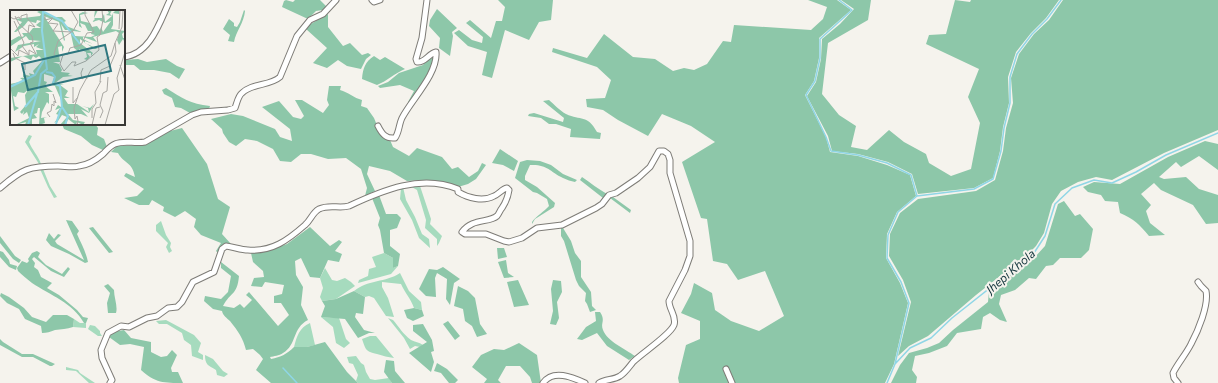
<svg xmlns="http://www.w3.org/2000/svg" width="1218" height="383" font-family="Commissioner,sans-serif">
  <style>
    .green { fill: #a6dbbe }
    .forest { fill: #8dc7a9 }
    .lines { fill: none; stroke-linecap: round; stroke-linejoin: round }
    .stream { stroke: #8fd6e6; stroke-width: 1.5 }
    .street-casing { stroke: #7e7c77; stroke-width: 7 }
    .street { stroke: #fff; stroke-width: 5 }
    .labels { text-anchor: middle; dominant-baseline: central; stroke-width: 4; stroke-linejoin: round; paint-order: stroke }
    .water-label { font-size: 12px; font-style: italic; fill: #11343b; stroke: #f5f3ed }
    .inset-river { fill: none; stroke: #8fd6e6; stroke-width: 2 }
    .inset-road { fill: none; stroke: #a9a8a3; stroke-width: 1 }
    .view { fill: #2e777f; fill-opacity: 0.15; stroke: #2e777f; stroke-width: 2 }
    .inset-edge { fill: none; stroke: #383735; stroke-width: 2 }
  </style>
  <rect width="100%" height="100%" fill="#f5f3ed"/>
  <path class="green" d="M29 135 32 136 29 142C32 150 38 155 41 164H39L25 142Z
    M40 169H43L50 186 57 197 54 198 48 187Z
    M410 186H420L431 219 430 224 442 236 439 243 437 246V239L425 228 426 220 417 190Z
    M403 187 406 200 415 217 422 234 429 239 430 248 419 238 412 220 400 199 401 188Z
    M161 221 166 235 171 243 170 247 172 251 169 253 166 247 168 243 156 231V225Z
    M384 253 393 258V268L398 266 391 274 358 283 359 280 368 276 369 269 376 267 372 257Z
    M325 268 332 280 337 281 345 278 351 282 355 286 336 299 322 301 320 297 323 288 320 278Z
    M400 273 409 291 421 302 422 310 414 308C411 299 405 293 401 284L382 282V287L388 298 394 317 386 316 374 298 369 296 365 297 354 291C369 279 385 283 400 273Z
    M321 317 339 318 346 339 350 343 344 348 336 343 333 327Z
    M388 318 393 320C399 327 403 334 411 340 415 342 419 342 423 345L420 347 415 346 410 349 404 338Z
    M74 319 80 323H86V328L73 327Z
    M166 320 194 335 201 343 198 352 203 355V360L192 356 191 345 184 340 182 333 167 324H159L156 321Z
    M310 323 315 345 307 347H294C297 336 299 328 310 323Z
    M90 325 95 326 100 331V333L102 336H98L88 329Z
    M370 336H376L394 358C388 357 383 356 377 354 365 351 366 350 362 339Z
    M205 355 213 359 223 371 228 374 224 377 217 375 216 370C208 365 205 365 205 355Z
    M356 356 361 363 364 365 366 372 370 379 375 380 389 378 392 383H358L356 381 358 375 353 364 349 363 347 357Z
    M66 367 78 370 80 373 95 383H89L76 371 66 370Z"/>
  <path class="forest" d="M286 0 293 2 295 0H320L327 7 323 10 316 11 308 19 282 7 284 1Z
    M498 0H553L551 20 539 22 529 40 505 30 492 78 482 75 487 52 468 46 454 33 459 30 472 40 482 43 483 37 466 23 470 20 491 38 496 21H502L505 7Z
    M808 0H837L851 10 819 38V58L814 81 805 95 826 137 830 152 858 156 887 165 910 175 916 196 897 212 887 234 886 258 900 283 908 303 894 364 885 383H679L678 378 686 345 700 339V321L681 313 691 294 694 283 712 293 715 310 731 321 759 331 784 316 765 271 738 280 727 264 713 261 707 219 701 218 682 162 715 142 691 126 662 114 648 136 618 120 603 110 587 107 586 99 605 98 611 80 597 67 552 52 553 48 587 58 604 34 633 57 655 59 673 71 684 68 694 70 707 64 723 41 731 42 734 25 811 30 823 19 827 7Z
    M841 0H871L868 20 828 43 822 94 839 115 856 126 851 147 867 150 889 130 904 142 926 154 929 163 951 176 971 169 980 123 968 97 979 69 926 44 929 35 946 34 955 0 970 2 971 0H1059L1046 18 1031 33 1016 52 1008 77 1009 103 1003 127 1000 151 993 178 974 188 918 194 912 174 888 162 858 154 832 151 828 136 807 96 816 82 821 59 822 39 840 24 854 9Z
    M1063 0H1218V130L1164 153 1112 180 1096 177 1078 182 1061 191 1052 204 1044 233 1036 246 1029 253 976 295 928 336 909 346 898 356 911 302 903 280 889 256 890 234 900 213 918 199 976 191 995 180 1003 151 1006 128 1013 103 1011 78 1019 54 1034 34 1049 20Z
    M437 9 457 28 452 32 453 36 450 56 439 48 440 38 429 26 430 20Z
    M244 10 245 11C244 23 236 31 234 42L228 41 230 35 223 29 229 19 234 23V26L237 27 240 22Z
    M328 14V27L343 46 350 43 362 55 368 53 371 55 366 59 361 69 347 66 338 60 327 68 313 63 327 48 306 29 309 25Z
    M434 55C433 72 420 88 411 103L408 102 414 91 400 85 380 88 378 86 388 82 399 73 423 65 430 56Z
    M374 56 380 60 385 57 405 69C395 73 387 81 377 85L362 79C363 68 365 62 374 56Z
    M138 59 147 62 166 59 177 66 185 69 179 79 170 73 154 70H140L134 65H124V60Z
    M329 86H341L340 90C348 92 354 98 362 100L361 106 367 108 374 118 381 135 390 140 393 147 409 156 417 148 442 157 452 169 458 167 469 177 478 171 482 163 486 165 476 179 468 184 458 187 426 180 407 181 390 171 369 166 367 174 375 191 365 196 367 188 361 169 346 158 328 159 311 154H301L291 162 280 161 273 149 257 141 245 139 236 146 229 142 223 133 222 129 211 119 231 114 243 116 275 129 280 137 292 141 290 129 262 107 279 101 293 117 301 119 304 116 295 100H302L323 113 329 105 327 100Z
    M166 88C182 98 190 104 210 106L209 109 200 110 190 113 181 108 175 107 172 98 164 94 162 90Z
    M549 100C554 104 560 111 566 114 581 121 587 114 597 132L601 133 600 139 570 137 571 129 556 124H549L541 118 528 116 529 114 534 113 563 122 564 118 543 101Z
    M62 124H95L98 128 97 135 104 139 107 147 103 150 92 145 81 136 64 129Z
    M182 128 207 164 218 199 230 207 222 234 231 244 225 245 218 253 216 251 221 243 201 235 194 227 196 219 185 211 175 217 163 211 164 207 152 200 149 205H139L124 198 137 196 144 189 124 176 126 173 135 177C132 161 124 164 118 153L111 152 117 146 144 145 170 131Z
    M1205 141 1218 144V170L1199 156 1181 167 1176 162 1159 177 1164 179 1186 177 1199 189 1218 195V223L1206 224 1193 205 1161 190 1154 183 1141 194 1151 205 1146 211 1150 223 1165 235 1149 236C1139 224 1134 219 1120 213L1118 202 1105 201 1101 195 1088 192 1083 187 1094 182 1120 184 1168 157Z
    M500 149 518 161 514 171 503 165 492 163Z
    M527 160 540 161 551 165 563 174 577 180 575 182C571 181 567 180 563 178 549 171 547 164 530 165L525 176V180L537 187 555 203 554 207 535 219 532 224V222C537 215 544 212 549 206L547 199 537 193 533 192 515 178 520 162Z
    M582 177C591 183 598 189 607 194L603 198 580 180Z
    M379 195 386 214H397L401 218 397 228 390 230V246L400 254 398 266 393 268V258L384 253 380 230 378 225 380 218 372 198Z
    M613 197 631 210 630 213 610 198Z
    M1064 201 1075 216 1080 214 1093 229 1089 250 1081 258H1060L1053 265 1046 266 1036 279 1029 278 1015 290 1001 295 999 304 1007 322 1000 320 990 313 983 317 981 329 957 333 947 346 929 353 915 356 912 370 917 377 916 383H891L900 365 909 353 927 348 939 343 953 330 988 302 989 291 1035 257 1045 246 1058 204Z
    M66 220 72 221 79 231 77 234C81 243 86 252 88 262L85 263 69 254 51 246 46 240 49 233 54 239 58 234 61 235 55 241 57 244 84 260Z
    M93 227 113 252 109 253 89 228Z
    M310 227 330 246 339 240 342 242 335 251 342 254 339 262 328 260 320 278 310 277 301 258 295 261 296 275 303 287 301 305 308 320C292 328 297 345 283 353 279 356 274 356 270 357L271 359C281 357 287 354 294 347H307L325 342 347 372 358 383H271L256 370 263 359 260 355 253 349 246 350C243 338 238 331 230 321 227 318 223 316 222 311L213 309 204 301 205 296 221 299 228 292 231 276 221 268V262L239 276C237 296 231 291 223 306L234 308 240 304 244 308 252 300 246 295 249 292 278 326 289 315 281 303H274V296L282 294 284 285 265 282 262 287 251 286 254 278 264 277 263 271 253 262 251 253 267 251 287 244Z
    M561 228H563L571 241 575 253 581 261V277L591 292 592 306 596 310 590 312 587 304 585 301 586 293 579 286 576 280 564 241 561 236Z
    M0 236 15 256 21 260 19 263 13 259 0 243Z
    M497 248H504L507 257 498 259Z
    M0 251 3 252 9 260 10 264 17 266 16 270 9 267 0 257Z
    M37 251 40 253 38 257 46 265 62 274 68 267 70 269 64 277 51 271 34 257 32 259 35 263 34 267 38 270 41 277 52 283 47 288 59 295 77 310 83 317 88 318 86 323H84C73 303 50 295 32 283 27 279 22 275 18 271L17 268 22 261 27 263 29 261 28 259 32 253Z
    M506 260 508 273 514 277 504 278 498 262Z
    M443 267 460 279 454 283 450 305 446 299 447 279 437 273 435 278 436 297 426 296 419 289 429 269 437 270Z
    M518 280 529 305 514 307 507 282Z
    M553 280 561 281 562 292 557 302 559 318 556 325 550 324 553 311 551 289Z
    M108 284 114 290C114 298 118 306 116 313H108L107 303 110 293 104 286Z
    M458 286 468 291 475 298 480 324 487 334 477 337 472 326 465 321 463 309 454 306Z
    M354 291 365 297 363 314 356 313 355 317 364 330 375 333H369L358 338 345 319 321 317 325 306 322 301 336 299Z
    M1 293 9 297 24 308 32 317 46 322 53 315H67L74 319 73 327C67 329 61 329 55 330 50 332 47 333 42 333L41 326 25 319 19 309 7 303 0 296Z
    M414 308 422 310 424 316 413 321 407 318 404 310Z
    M595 312H600C606 321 600 323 603 330 607 341 625 349 635 356L629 360 607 346 597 333 582 340 577 339 586 327 596 321Z
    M448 321 460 336 455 340 443 324Z
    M423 324 432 340 434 351 431 352 434 362 431 372 409 353 427 342 413 331V325Z
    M124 330 131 338 151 342V352L161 357 167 356 172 350 177 355 171 368 172 372H178L183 383C164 383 155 383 141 370L144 347 130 344 120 345 109 337 112 332Z
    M0 339 3 342 22 354H33L55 364 52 366H50L33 357H22L0 345Z
    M519 343 537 355 541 383H532L530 377 520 366H506L498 380 501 383H484L487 379 472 367 481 355 494 349 504 350Z
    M386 360 394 361 395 371 405 383H392L384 372Z
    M437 363 447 369 458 380 455 383H449L441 373 434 371Z"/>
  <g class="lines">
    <path class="stream" d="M839 0 852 10 820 39V58L815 81 806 95 826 137 831 151 858 155 887 163 911 175 917 196
      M895 364 909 303 901 282 887 258 888 235 898 212 917 196 974 189 993 179 1001 151 1004 128 1010 103V77L1017 54 1032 34 1047 19 1061 0
      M283 368 297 383
      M887 383 895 364 910 348 931 338 952 318 1034 253 1045 236 1055 204 1072 188 1094 180 1112 183 1136 172 1166 155 1218 133"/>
    <g class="street-casing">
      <path id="street" d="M372 0 374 2 380 0
        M124 57C151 54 160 21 170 0
        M0 63 11 56
        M378 126C382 134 386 139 395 138 399 133 399 124 402 118 411 100 438 74 436 52 428 54 425 63 417 62L416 59 422 38 427 0
        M0 188C22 169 29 166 58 166 65 166 73 168 79 166 89 165 96 160 103 154 107 150 110 146 115 144 124 140 135 144 145 142L192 115 201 112 228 110 235 108C237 103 238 96 242 93 252 83 270 86 280 77L297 36 310 20 323 14 336 0
        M726 369 732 383
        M110 383 112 380 102 358 101 350 108 333 121 326 129 327 147 318 157 316 168 308 177 307 182 302 193 282 214 272 222 249 226 246C234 247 241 250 248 250 272 252 288 240 305 225 311 220 312 213 319 209 330 204 339 209 349 206 383 190 421 174 458 189V192C468 198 483 202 494 196 499 194 502 189 507 188L509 190C508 197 506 202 502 208 500 210 499 214 497 216 489 223 472 218 462 232L465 234H486L504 241 509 242 522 238 537 228 562 225 596 208 602 204 609 195 616 193 638 178 650 167 659 151H664L668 154 670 160V173L690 241V256L685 270 669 301C669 310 677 316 674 325 670 335 642 353 633 362 629 367 625 373 620 376 614 380 606 379 599 383
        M543 383C553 369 572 377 585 383
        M1178 383 1174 378 1173 373C1178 363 1186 354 1191 344 1198 331 1209 305 1206 291L1201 286 1198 282"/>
    </g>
    <use href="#street" class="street"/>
  </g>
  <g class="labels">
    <g class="water-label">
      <text transform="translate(1010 271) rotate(-41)">Jhepi Khola</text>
    </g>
  </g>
  <g transform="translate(10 10)">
    <rect width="115" height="115" fill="#f5f3ed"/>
    <path d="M31 0 44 7H52L56 11 54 12 56 16 72 22 63 21 65 26 81 27 85 25 81 24 82 21H78L75 15 70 13 72 18 69 16V4L73 2 78 3 70 5 71 11 80 13 82 17 87 16 90 20 91 17 93 22 101 11 95 13 89 10 82 12 85 9 84 8 85 0H88L84 8H92L94 4 95 12 102 6 96 5 99 3 97 0H102L100 4 102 6 103 3 105 1 109 0V4L103 3V15L101 19 115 21 112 24 113 28H115V33L113 29 109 35 107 30 109 23 106 21 83 27 87 32 73 27V29L83 34 75 31V33L88 39H84L70 29V33L83 43 81 46V43H77L80 47 77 50 74 49 77 47 76 42 69 39V42L64 38 60 20H55L51 14 55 30 54 31 49 12 34 6 54 37 52 42V36L48 37 50 52H43L49 54 52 60 51 62 60 63 58 65 63 66 53 67 45 73 54 75H50L58 81 55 86 60 88H54L58 94H67L79 102 78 98 72 96 80 98 84 94 79 103 71 99 78 107 71 104H58L63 110 75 112 73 115 67 112 66 115 58 109 56 115H50L57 107 52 105 46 114 47 111 44 113 48 108 49 105 46 104 50 98 45 100 48 95 51 97 52 92 45 76 42 75 44 67 34 64V71L37 72 35 76 43 82H35L39 84V94L37 92 32 102 31 108 37 107 34 108 35 113 29 115 30 98H28L27 103 24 104 27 108 22 109V115H15L16 112 5 115 19 108 17 102 13 105 14 101 12 104 10 102 16 95 15 85 18 80 14 83 8 82 6 87 3 86 5 96 9 98 4 101 0 74 14 71 10 68 19 67H13V64L20 66 19 63 25 65 23 61 33 50 29 46 26 48 23 46 21 50 13 46 0 52V48L27 44 26 40H34L26 37 29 34 24 37V34L14 36 5 42 8 35 31 31 19 30 16 26 1 36 0 31 9 26 6 25 12 27 14 26 12 23H19L23 18H31L26 15 31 11 27 10 26 13 18 11 14 16 6 22H4L12 12 5 9 30 6 31 4 27 2Z" fill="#8dc7a9"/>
    <path class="inset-river" d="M34 2 52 11 70 34M36 62 42 63 45 67 43 73 50 76 52 97 58 106 55 115M0 77 25 65 34 50M15 97 28 82 31 64 37 59 32 21 33 0M46 114 51 98M18 115 27 84"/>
    <path class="inset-road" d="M75 0V5L84 22 77 23 71 35 60 38 58 44 53 45 50 54 54 61 62 52H66L64 56 76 51 89 40 87 27 90 25 93 10 92 0M35 5V10L43 8 38 13 48 14 43 21 61 22M5 6 9 14 22 26 23 32 20 33 26 44 19 40V45M0 7 4 9 9 7 11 10V6L17 4V8L25 17 19 15 18 23M109 19 110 0M105 33 112 17 113 0M0 38 8 46 9 40 19 45 12 36 14 33 4 11M3 43 5 48 15 53V60M46 47 44 44 48 31 63 21 68 12 61 0M110 55 115 70M73 58 71 63 72 69 76 66 77 69M63 77V93L68 87M40 107 37 103 41 101 42 94 44 96V91L46 93 43 84M82 108V99L86 93 85 82 91 71M90 108 93 101 90 95 93 83 97 81 98 67M67 115 68 111 67 106 65 109 64 98 70 80 81 60 101 46 105 33 106 42 100 56 91 60 90 72M82 115 86 98 90 97M95 115 104 84 109 80 107 68 115 42"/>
    <path class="view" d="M95 35 101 61 18 80 12 54Z"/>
    <rect width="115" height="115" class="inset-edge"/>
  </g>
</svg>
